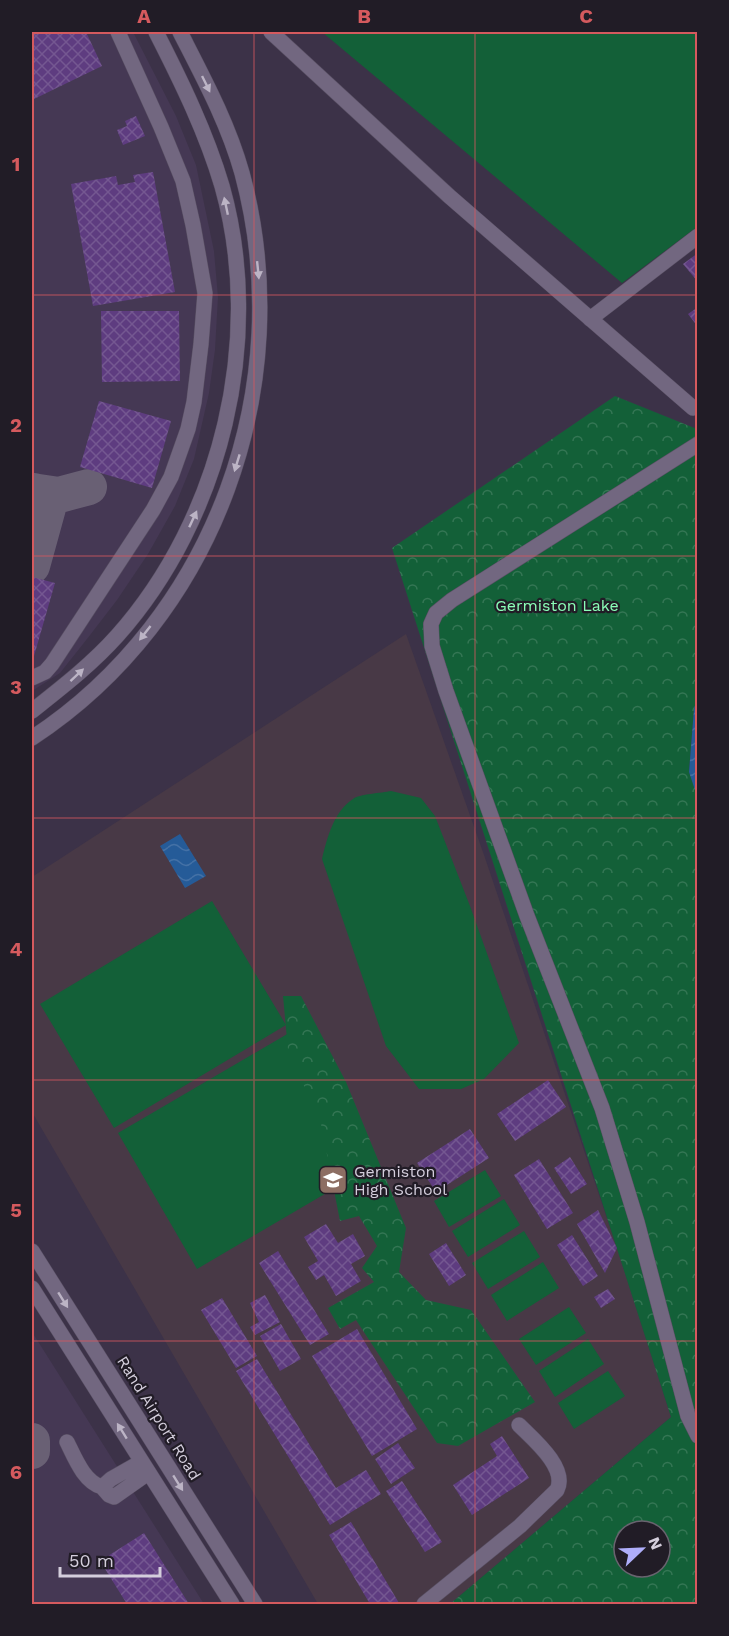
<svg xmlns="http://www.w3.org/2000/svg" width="729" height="1636" font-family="'Work Sans',sans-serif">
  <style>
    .built { fill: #453854 }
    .education { fill: #483946 }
    .green { fill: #136038 }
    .forest { fill: url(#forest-crowns); fill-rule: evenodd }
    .water { fill: url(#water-waves) }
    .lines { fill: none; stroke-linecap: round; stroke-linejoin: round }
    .taxiway { stroke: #696074; stroke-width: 36 }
    .building { fill: url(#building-cross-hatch) }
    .minor-casing { stroke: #584f62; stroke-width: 16 }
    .minor { stroke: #726780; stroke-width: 15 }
    .oneway { fill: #bcb4c5 }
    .grid { fill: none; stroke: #d55a5e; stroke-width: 1.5; stroke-opacity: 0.55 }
    .labels { text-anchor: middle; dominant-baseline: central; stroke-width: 4.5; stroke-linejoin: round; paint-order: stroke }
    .park-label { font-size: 16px; fill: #8bfeb8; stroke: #211c26 }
    .poi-label { font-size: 16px; fill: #d4cedc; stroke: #211c26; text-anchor: start }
    .street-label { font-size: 16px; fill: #d4cedc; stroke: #211c26 }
    .neatline { fill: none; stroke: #d55a5e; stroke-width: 2 }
    .grid-label { font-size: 20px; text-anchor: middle; font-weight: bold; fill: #d55a5e }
  </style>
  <defs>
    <pattern id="forest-crowns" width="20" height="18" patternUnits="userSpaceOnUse" patternTransform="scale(1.5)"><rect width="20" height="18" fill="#136038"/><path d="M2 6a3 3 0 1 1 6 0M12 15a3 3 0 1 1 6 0" fill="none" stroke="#347654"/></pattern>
    <pattern id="water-waves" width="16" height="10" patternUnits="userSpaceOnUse" patternTransform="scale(1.5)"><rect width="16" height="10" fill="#255b98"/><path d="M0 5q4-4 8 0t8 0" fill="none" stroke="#4471a6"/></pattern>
    <pattern id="building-cross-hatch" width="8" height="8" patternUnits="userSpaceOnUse" patternTransform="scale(1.5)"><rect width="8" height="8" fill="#5e3c80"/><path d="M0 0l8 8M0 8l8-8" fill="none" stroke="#745791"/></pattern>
  </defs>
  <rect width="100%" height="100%" fill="#3c3248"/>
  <path class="built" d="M32 32H133L176 116 196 165 214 251 218 297 215 350 209 393 194 459 175 506 148 554 117 600 87 639 60 673 32 691Z
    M32 1332 204 1604H32Z"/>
  <path class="education" d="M406 634 484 855 617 1248 671 1417 450 1604H318L32 1112V877Z"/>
  <path class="green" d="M322 32H697V227L622 283Z
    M391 791 421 798 435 816 470 906 519 1043 484 1079 461 1089H419L386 1046 322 859C327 838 334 811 353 799 359 794 382 793 391 791Z
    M212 901 286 1025 114 1128 40 1004Z
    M289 1033 369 1168 197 1269 118 1133Z
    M485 1170 501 1196 449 1227 434 1201Z
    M504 1199 520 1225 468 1257 452 1231Z
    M524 1231 540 1257 488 1289 472 1263Z
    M543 1262 559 1288 507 1321 491 1295Z
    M569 1307 586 1333 536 1365 519 1339Z
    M588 1339 604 1364 555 1397 539 1371Z
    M608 1371 625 1396 574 1429 558 1403Z"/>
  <path class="forest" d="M615 396 697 429 698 698 694 709 689 772 698 796 697 1604H450L671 1417 392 548ZM624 1531H660V1567H624Z
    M283 996H301L346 1082 406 1228 399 1272 426 1300 471 1310 535 1402 458 1446 437 1443 356 1320 340 1329 328 1308 374 1282 362 1268 377 1246 359 1216 340 1221 321 1124 288 1050Z"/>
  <path class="water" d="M697 698V796L689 772 694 709Z
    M180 834 206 876 185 888 160 846Z"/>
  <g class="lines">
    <path class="taxiway" d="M32 491 59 495 89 487
      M32 566 48 508 44 499 34 491
      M32 1451V1441"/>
  </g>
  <path class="building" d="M32 32H86L102 66 32 100Z
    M136 116 145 136 123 145 117 130 127 126 125 121Z
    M153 172 175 292 93 306 71 184 116 176 118 185 135 182 133 175Z
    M698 253V282L683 264Z
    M698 307V327L688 314Z
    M101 311H179L180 381 102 382Z
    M99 401 171 421 152 488 80 467Z
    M32 577 55 583 32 663Z
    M548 1080 566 1107 515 1141 497 1114Z
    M470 1129 489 1158 436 1192 417 1163Z
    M570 1157 587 1184 571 1194 554 1168Z
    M539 1159 573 1213 547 1229 514 1175Z
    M598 1210 617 1248 605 1273 577 1224Z
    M326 1224 338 1243 353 1234 365 1256 351 1264 361 1281 336 1296 324 1275 316 1280 308 1267 318 1261 304 1237Z
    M572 1235 598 1276 583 1286 557 1245Z
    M446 1243 466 1275 449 1286 429 1254Z
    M278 1251 329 1334 310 1345 259 1263Z
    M608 1289 615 1299 601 1308 594 1297Z
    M265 1295 280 1322 255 1335 250 1327 259 1322 250 1303Z
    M222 1298 257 1356 236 1368 201 1310Z
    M281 1324 301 1359 280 1371 260 1336Z
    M357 1329 417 1429 372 1456 312 1356Z
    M257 1359 336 1488 366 1470 381 1494 330 1525 236 1371Z
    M502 1436 529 1478 472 1515 453 1485 497 1456 490 1444Z
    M398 1443 415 1468 391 1484 375 1459Z
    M402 1481 442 1542 425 1552 386 1491Z
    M351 1522 399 1603 397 1604H370L329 1535Z
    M144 1533 189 1604H127L100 1561Z"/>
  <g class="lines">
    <g class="minor-casing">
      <path id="minor" d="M271 32 449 196 693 408
        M590 319 698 236
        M698 444 452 600 436 613 431 624 432 646 446 691 527 916 602 1108 637 1222 688 1416 698 1436
        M32 678 45 672 52 664 153 510 171 477 188 429 194 402 201 344 205 293 193 225 183 181 161 127 118 32
        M32 711C61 688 91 665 117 636 222 518 265 338 222 186 206 132 181 81 156 32
        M32 738C216 617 299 384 242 173 228 123 203 77 180 32
        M32 1251 255 1604
        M32 1288 232 1604
        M67 1442C75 1458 84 1482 102 1487
        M141 1462 111 1479 102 1487 109 1495 114 1497 148 1473
        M424 1604 520 1526 557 1490C568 1468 533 1439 519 1425"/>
    </g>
    <use href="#minor" class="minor"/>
  </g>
  <defs><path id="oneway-solid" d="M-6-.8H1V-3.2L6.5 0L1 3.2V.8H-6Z" transform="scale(1.5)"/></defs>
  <g class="oneway">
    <use href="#oneway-solid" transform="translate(206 84) rotate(64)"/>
    <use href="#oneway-solid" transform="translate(226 206) rotate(-102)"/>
    <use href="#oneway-solid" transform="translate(258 270) rotate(84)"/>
    <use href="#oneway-solid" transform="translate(237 463) rotate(107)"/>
    <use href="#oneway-solid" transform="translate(193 519) rotate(-65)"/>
    <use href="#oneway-solid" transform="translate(145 633) rotate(128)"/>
    <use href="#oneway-solid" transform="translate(77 675) rotate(-43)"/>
    <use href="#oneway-solid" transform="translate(63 1300) rotate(58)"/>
    <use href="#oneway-solid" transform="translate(122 1431) rotate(-122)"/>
    <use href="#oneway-solid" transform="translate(178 1483) rotate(58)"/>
  </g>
  <path class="grid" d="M254 32V1604M475 32V1604M32 295H698M32 556H698M32 818H698M32 1080H698M32 1341H698"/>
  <defs>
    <g id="school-square" transform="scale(1.5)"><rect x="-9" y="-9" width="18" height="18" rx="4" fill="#8d6e63" stroke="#211c26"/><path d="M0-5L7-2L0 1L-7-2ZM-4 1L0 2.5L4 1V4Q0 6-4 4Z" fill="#fff"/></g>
  </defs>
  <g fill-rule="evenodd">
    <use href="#school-square" x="333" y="1180"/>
  </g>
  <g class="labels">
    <g class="park-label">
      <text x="557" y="605">Germiston Lake</text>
    </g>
    <g class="poi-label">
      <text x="354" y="1171">Germiston<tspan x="354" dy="18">High School</tspan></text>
    </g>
    <g class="street-label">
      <text transform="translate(159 1418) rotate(58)">Rand Airport Road</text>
    </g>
  </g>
  <rect width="729" height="1636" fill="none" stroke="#211c26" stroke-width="66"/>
  <g transform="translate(642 1549) rotate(67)"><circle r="28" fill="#211c26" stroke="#69636f" stroke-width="1.5"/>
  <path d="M0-4.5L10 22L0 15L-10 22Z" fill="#afaefa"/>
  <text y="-9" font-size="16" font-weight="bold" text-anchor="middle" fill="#d4cedc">N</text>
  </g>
  <path d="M60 1567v9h100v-9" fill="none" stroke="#d4cedc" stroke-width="3"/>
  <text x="69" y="1567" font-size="18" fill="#d4cedc" stroke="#211c26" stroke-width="4.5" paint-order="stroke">50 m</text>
  <rect x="33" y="33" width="663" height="1570" class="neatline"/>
  <g class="grid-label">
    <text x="144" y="23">A</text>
    <text x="364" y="23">B</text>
    <text x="586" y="23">C</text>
    <text x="16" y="171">1</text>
    <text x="16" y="432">2</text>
    <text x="16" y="694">3</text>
    <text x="16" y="956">4</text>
    <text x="16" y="1217">5</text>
    <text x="16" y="1479">6</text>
  </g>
</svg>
